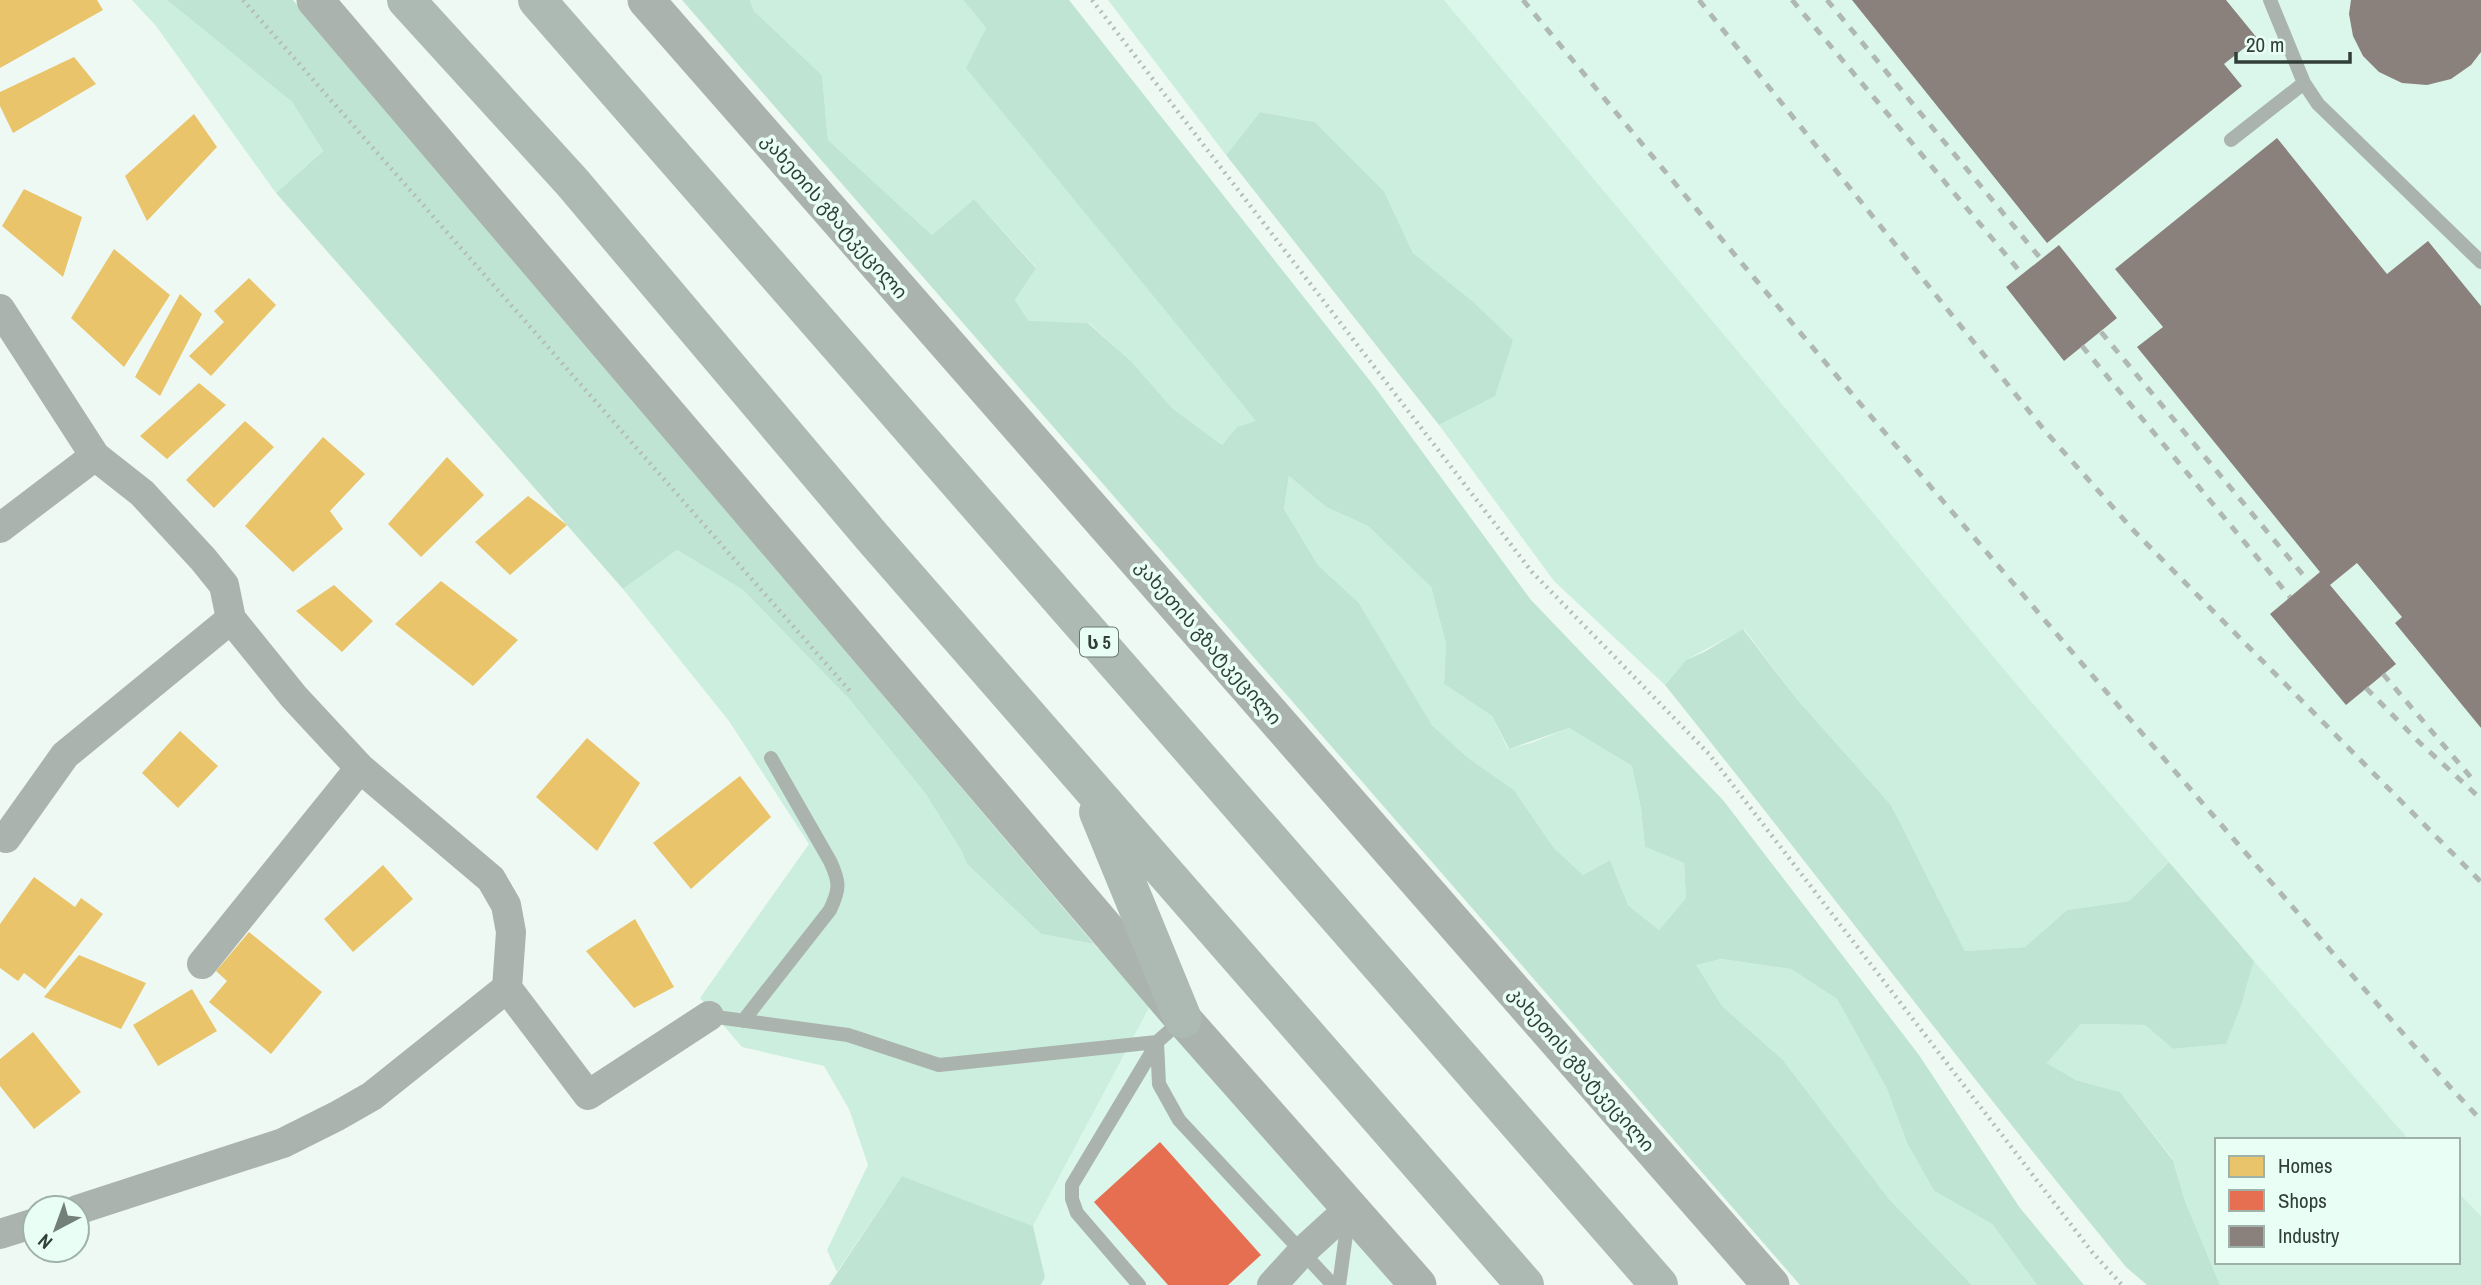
<svg xmlns="http://www.w3.org/2000/svg" width="2481" height="1285" font-family="'Archivo Narrow','Noto Sans Georgian',sans-serif">
  <style>
    .built { fill: #dbf7eb }
    .green { fill: #cbeedf }
    .forest { fill: #bfe4d4; fill-rule: evenodd }
    .homes { fill: #e9c46a }
    .shops { fill: #e76f51 }
    .industry { fill: #8a817c }
    .lines { fill: none; stroke-linecap: round; stroke-linejoin: round }
    .path { stroke: #b4bdb8; stroke-width: 4.5; stroke-dasharray: 2 5; stroke-linecap: butt }
    .service { stroke: #abb3af; stroke-width: 14 }
    .minor { stroke: #abb3af; stroke-width: 30 }
    .tertiary { stroke: #abb3af; stroke-width: 37 }
    .trunk { stroke: #adbab4; stroke-width: 38 }
    .rail { stroke: #b0b8b4; stroke-width: 5; stroke-dasharray: 9 9; stroke-linecap: butt }
    .labels { text-anchor: middle; dominant-baseline: central; stroke-width: 7; stroke-linejoin: round; paint-order: stroke }
    .shield { fill: #e9fef4; stroke: #687870; stroke-width: 2 }
    .shield-label { font-size: 18px; font-weight: bold; fill: #313f38 }
    .street-label { font-size: 19px; fill: #313f38; stroke: #e9fef4 }
  </style>
  <rect width="100%" height="100%" fill="#eef9f4"/>
  <path class="built" d="M1444 0H2481V1216L2458 1192V1140H2409L2398 1129 2018 686Z
    M1150 1006 1396 1285H1041L1045 1277 1033 1226Z"/>
  <path class="green" d="M132 0H167L292 102 323 151 276 193 156 26Z
    M750 0H963L986 28 967 68 1257 422 1237 427 1222 445 1172 408 1131 361 1089 323 1030 322 1015 300 1036 267 974 199 932 235 828 140 822 75 754 11Z
    M1108 0H1444L2018 686 2169 862 2129 901 2067 910 2025 947 1965 951 1891 805 1796 698 1744 629 1686 660 1665 685 1554 581 1439 425 1459 414 1471 300 1413 253 1384 191 1315 122 1260 112 1226 155Z
    M1289 476 1326 507 1368 526 1431 587 1446 644 1444 684 1492 716 1508 749 1531 743 1569 728 1632 766 1641 809 1645 847 1684 863 1686 898 1659 930 1628 905 1610 860 1583 875 1554 848 1514 790 1467 757 1432 725 1359 603 1318 565 1284 509Z
    M677 550 743 590 850 700 925 793 961 850 967 864 1041 934 1094 944 1150 1006 1033 1226 902 1176 837 1272 827 1250 868 1165 849 1109 824 1066 742 1047 700 998 809 844 729 721 623 589Z
    M1721 959 1791 969 1837 999 1887 1089 1907 1143 1934 1191 1992 1224 2037 1285H1972L1889 1199 1783 1060 1722 1006 1695 965Z
    M2254 961 2409 1140H2217V1262H2458V1192L2481 1216V1285H2220L2185 1201 2173 1159 2120 1092 2076 1080 2047 1063 2081 1024 2145 1025 2173 1049 2225 1044 2241 1006Z"/>
  <path class="forest" d="M167 0H293L1094 944 1041 934 967 864 961 850 925 793 850 700 743 590 677 550 623 589 276 193 323 151 292 102Z
    M682 0H750L754 11 822 75 828 140 932 235 974 199 1036 268 1015 300 1029 321 1088 323 1131 361 1172 408 1222 445 1237 427 1256 421 966 68 986 28 963 0H1069L1374 386 1531 600 1723 800 1919 1055 2020 1208 2084 1285H2037L1992 1224 1934 1191 1907 1143 1887 1089 1837 999 1791 969 1721 959 1696 965 1722 1006 1783 1060 1889 1199 1972 1285H1800ZM1289 476 1326 507 1368 526 1431 587 1446 644 1444 684 1492 716 1509 749 1569 728 1632 766 1641 809 1645 847 1684 863 1686 898 1659 930 1628 905 1610 860 1583 875 1554 848 1514 790 1467 757 1432 725 1359 603 1318 565 1284 509Z
    M1260 112 1315 122 1384 191 1413 253 1471 300 1513 340 1495 396 1439 425 1226 155Z
    M1743 629 1796 698 1891 805 1965 951 2025 947 2067 910 2129 901 2169 862 2254 961 2241 1006 2226 1044 2173 1049 2145 1025 2081 1024 2047 1063 2076 1080 2120 1092 2173 1160 2185 1201 2220 1285H2147L2126 1267C1969 1076 1820 878 1665 685L1686 660 1704 652Z
    M902 1176 1033 1226 1045 1277 1041 1285H829Z"/>
  <path class="homes" d="M0 0H97L103 10 0 68Z
    M74 57 96 84 13 133 0 106V92Z
    M194 114 217 147 147 221 125 176Z
    M24 189 82 217 63 277 2 226Z
    M114 249 170 295 124 367 71 318Z
    M249 278 276 305 211 376 189 356 224 322 214 311Z
    M180 294 202 314 160 396 135 377Z
    M199 383 226 405 167 459 140 436Z
    M245 421 274 447 214 508 186 480Z
    M323 437 365 474 330 511 343 529 293 572 245 526Z
    M447 457 484 495 421 557 388 524Z
    M528 496 567 525 510 575 475 542Z
    M441 581 518 640 473 686 395 624Z
    M334 585 373 621 342 652 296 611Z
    M180 731 218 766 178 808 142 773Z
    M587 738 640 783 597 851 536 797Z
    M740 776 771 817 691 889 653 843Z
    M383 865 413 899 353 952 324 919Z
    M34 877 75 907 81 898 103 914 45 989 24 973 18 981 0 968V924Z
    M635 919 674 987 634 1008 586 951Z
    M249 932 322 992 271 1054 209 1002 227 981 216 971Z
    M79 955 146 983 121 1029 44 997Z
    M192 989 217 1031 158 1066 133 1025Z
    M33 1032 81 1092 34 1129 0 1086V1059Z"/>
  <path class="shops" d="M1160 1142 1261 1255 1228 1285H1168L1094 1202Z"/>
  <path class="industry" d="M1852 0H2226L2257 38 2224 64 2242 86 2047 243Z
    M2351 0H2481V52L2471 65 2451 79 2427 85 2402 83 2379 72 2363 56 2353 36 2349 14Z
    M2277 138 2387 274 2428 241 2481 306V728L2395 623 2402 617 2357 563 2330 585 2396 664 2346 705 2270 614 2320 572 2137 347 2163 327 2115 269Z
    M2059 245 2117 318 2064 361 2006 287Z"/>
  <g class="lines">
    <path class="path" d="M243 0 850 691
      M1092 0 1532 572 1709 754 2092 1252 2122 1285"/>
    <path class="service" d="M2270 0 2304 83 2318 104 2481 262
      M2231 140 2304 83
      M709 1016 848 1035 939 1065 1157 1042 1182 1020
      M743 1021 830 910C840 889 840 882 830 861L771 758
      M1157 1042 1159 1084 1179 1120 1333 1285
      M1139 1285 1077 1213 1072 1199V1185L1157 1043
      M1339 1285 1349 1213"/>
    <path class="minor" d="M0 309 95 456 142 493 203 559 224 585 231 619 294 697 360 768 491 879 506 905 511 932 507 988 372 1096 337 1116 283 1143 77 1210
      M0 528 95 456
      M6 838 65 755 231 619
      M202 964 360 768
      M507 988 588 1095 709 1016
      M0 1234 35 1223
      M1272 1285 1303 1251 1350 1208"/>
    <path class="tertiary" d="M315 0 1183 1019 1418 1285
      M646 0 1771 1285"/>
    <path class="trunk" d="M406 0 572 182 873 538 1525 1285
      M537 0 1659 1285
      M1098 812 1183 1019"/>
    <path class="rail" d="M1523 0C1826 368 2136 729 2450 1087L2481 1120
      M1699 0 2045 431 2135 532 2481 882
      M1792 0 2022 274
      M1827 0 2041 259
      M2101 332 2309 582
      M2082 346 2290 597
      M2383 674 2474 781
      M2366 688 2420 743 2481 799"/>
  </g>
  <g class="labels">
    <rect class="shield" x="1080" y="627.5" width="38" height="29" rx="5"/>
    <g class="shield-label">
      <text x="1099" y="642">ს 5</text>
    </g>
    <g class="street-label">
      <text transform="translate(835 216) rotate(49)">კახეთის გზატკეცილი</text>
      <text transform="translate(1209 642) rotate(49)">კახეთის გზატკეცილი</text>
      <text transform="translate(1582 1069) rotate(49)">კახეთის გზატკეცილი</text>
    </g>
  </g>
  <rect x="2215" y="1138" width="245" height="126" fill="#e9fef4" stroke="#9fb2a9" stroke-width="2"/>
  <rect x="2229" y="1156" width="35" height="21" fill="#e9c46a" stroke="#9fb2a9" stroke-width="2"/>
  <text x="2278" y="1173" font-size="21" fill="#313f38">Homes</text>
  <rect x="2229" y="1190" width="35" height="21" fill="#e76f51" stroke="#9fb2a9" stroke-width="2"/>
  <text x="2278" y="1208" font-size="21" fill="#313f38">Shops</text>
  <rect x="2229" y="1226" width="35" height="21" fill="#8a817c" stroke="#9fb2a9" stroke-width="2"/>
  <text x="2278" y="1243" font-size="21" fill="#313f38">Industry</text>
  <g transform="translate(56 1229) rotate(221)"><circle r="33" fill="#e9fef4" stroke="#9fb2a9" stroke-width="2"/>
  <path d="M0-5L12 26L0 18L-12 26Z" fill="#73807a"/>
  <text y="-10" font-size="19" font-weight="bold" text-anchor="middle" fill="#313f38">N</text>
  </g>
  <path d="M2236 52v10h114v-10" fill="none" stroke="#313f38" stroke-width="3.5"/>
  <text x="2246" y="52" font-size="21" fill="#313f38" stroke="#e9fef4" stroke-width="5" paint-order="stroke">20 m</text>
</svg>
